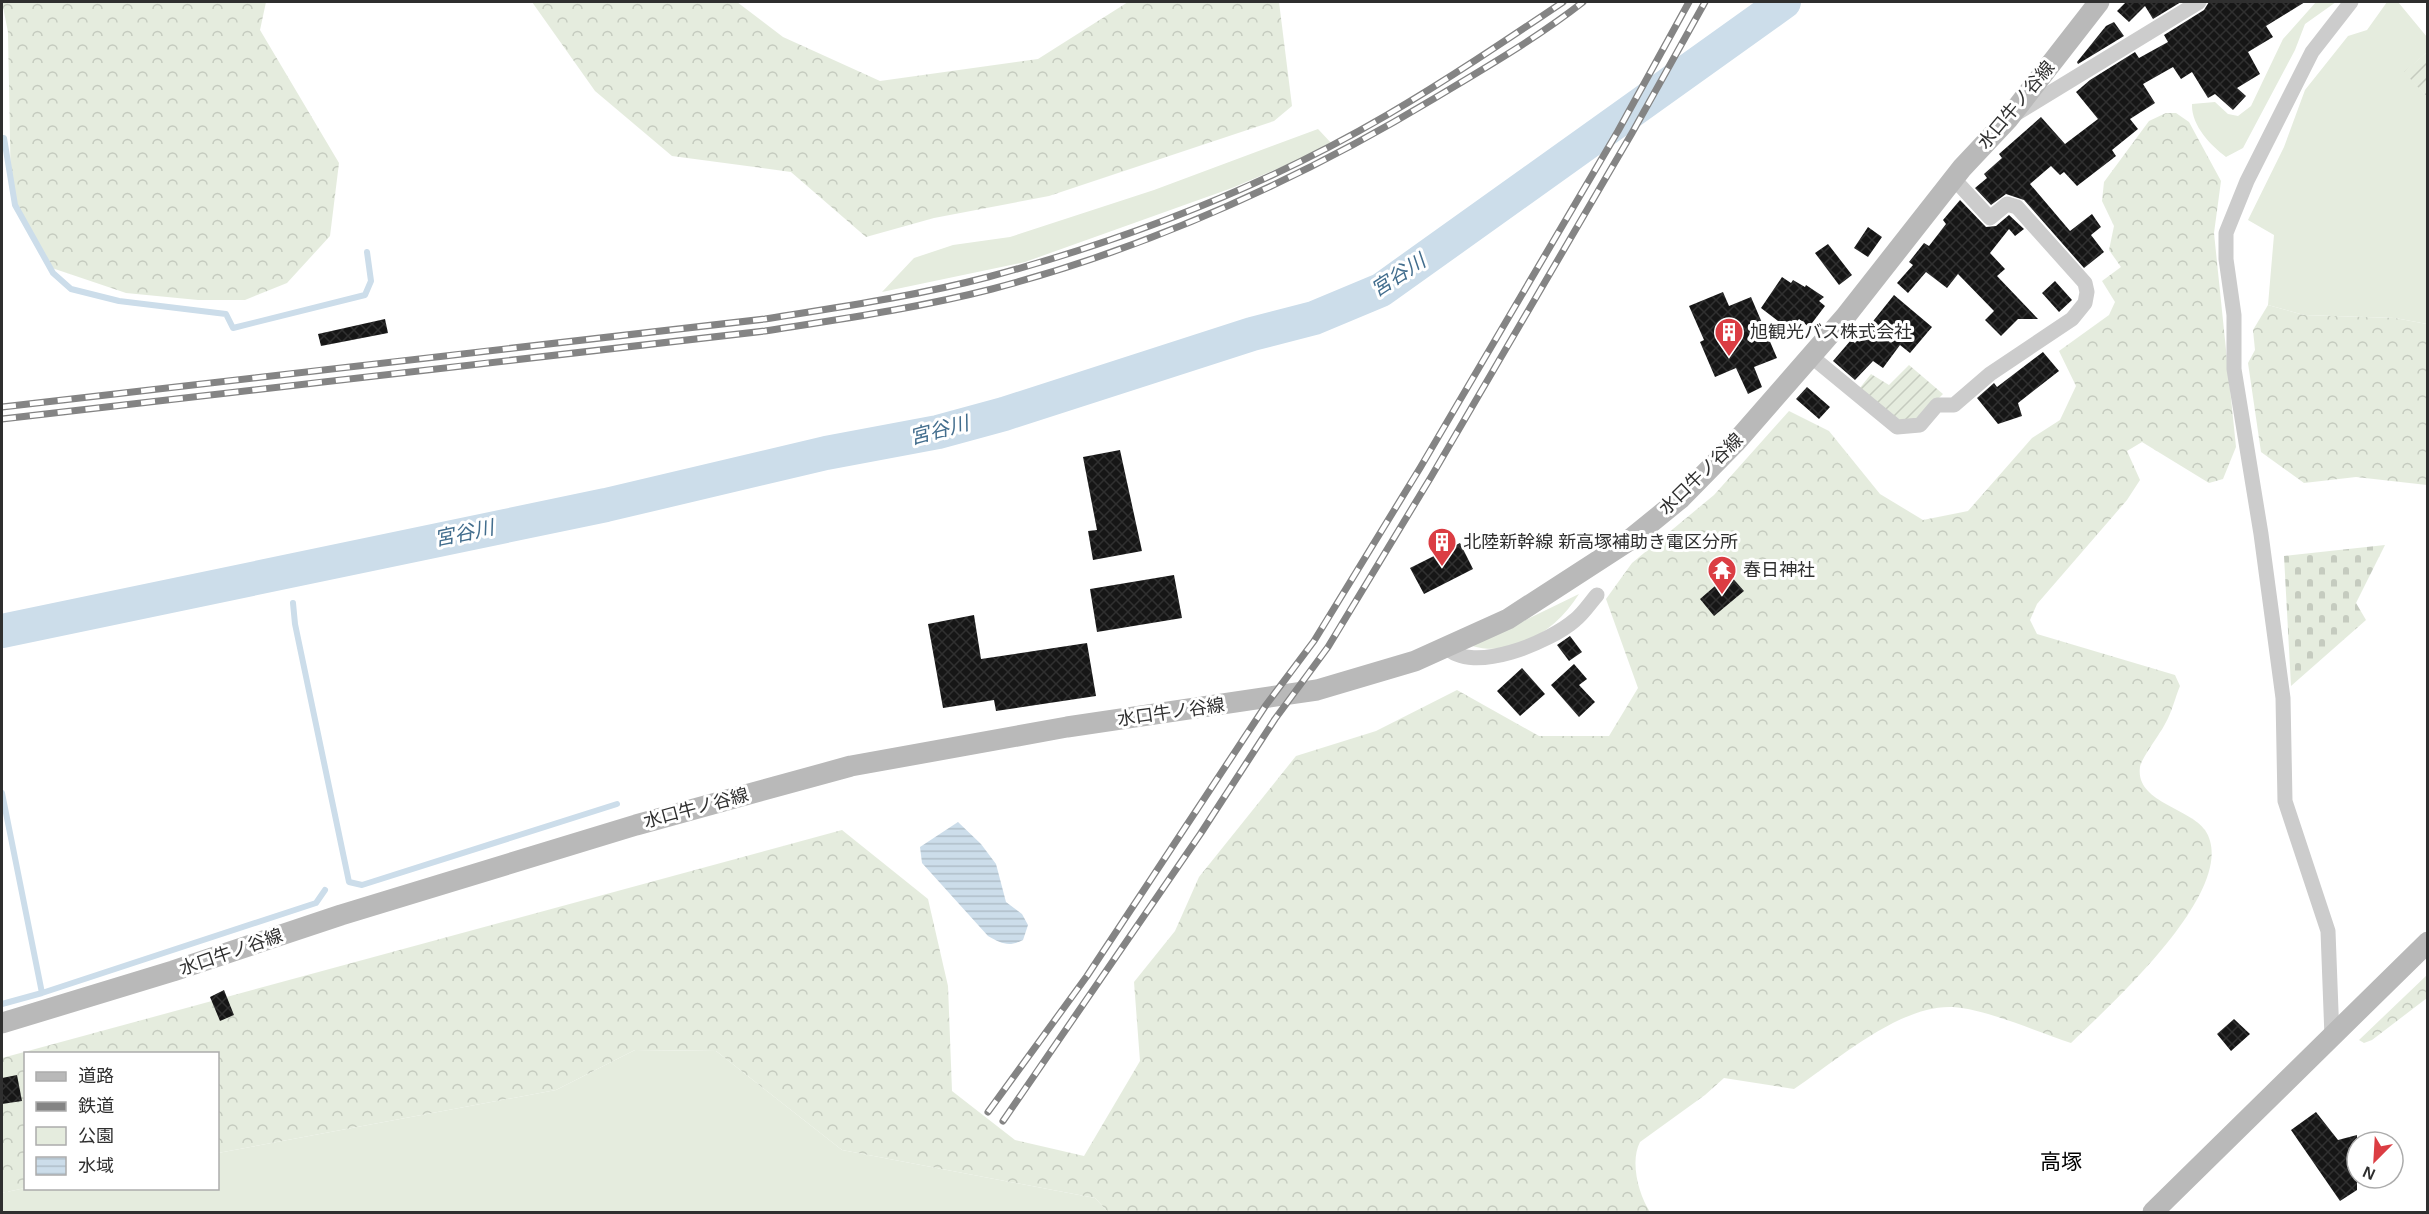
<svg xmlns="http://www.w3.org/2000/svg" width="2429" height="1214" font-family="Arial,'Noto Sans JP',sans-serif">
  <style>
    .green { fill: #e5ecde }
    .forest { fill: url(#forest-crowns) }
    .cemetery { fill: url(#cemetery-stones) }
    .garden { fill: url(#garden-furrows) }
    .water { fill: url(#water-rules) }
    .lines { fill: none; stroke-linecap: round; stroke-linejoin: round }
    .stream { stroke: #ccddea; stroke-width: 6 }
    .river { stroke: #ccddea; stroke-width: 34 }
    .building { fill: url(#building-cross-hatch) }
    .street { stroke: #ccc; stroke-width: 15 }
    .secondary { stroke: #b9b9b9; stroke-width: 21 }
    .rail-casing { stroke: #848484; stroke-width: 7 }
    .rail { stroke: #fff; stroke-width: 4.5; stroke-dasharray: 14; stroke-linecap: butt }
    .labels { text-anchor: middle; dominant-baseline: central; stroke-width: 6; stroke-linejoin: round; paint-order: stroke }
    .street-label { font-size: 18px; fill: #2f2f2f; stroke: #fff }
    .poi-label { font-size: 18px; fill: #2f2f2f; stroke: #fff; text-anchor: start }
    .water-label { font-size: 20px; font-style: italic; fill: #426d8d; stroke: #fff }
    .quarter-label { font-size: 21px; fill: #000; stroke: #fff }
  </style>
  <defs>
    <pattern id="forest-crowns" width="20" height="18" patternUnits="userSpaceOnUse" patternTransform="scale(1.5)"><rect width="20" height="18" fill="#e5ecde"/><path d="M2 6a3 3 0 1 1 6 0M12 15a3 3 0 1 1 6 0" fill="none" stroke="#c5cbbf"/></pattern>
    <pattern id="cemetery-stones" width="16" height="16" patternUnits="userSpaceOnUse" patternTransform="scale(1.5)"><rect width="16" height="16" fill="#e5ecde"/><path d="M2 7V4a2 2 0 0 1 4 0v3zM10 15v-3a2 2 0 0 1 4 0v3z" fill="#c5cbbf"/></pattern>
    <pattern id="garden-furrows" width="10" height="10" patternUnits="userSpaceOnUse" patternTransform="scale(1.5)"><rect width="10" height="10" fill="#e5ecde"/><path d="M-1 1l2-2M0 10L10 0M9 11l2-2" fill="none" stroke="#c5cbbf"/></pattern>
    <pattern id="water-rules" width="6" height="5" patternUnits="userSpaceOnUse" patternTransform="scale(1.5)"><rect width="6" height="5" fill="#ccddea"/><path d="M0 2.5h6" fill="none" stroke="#b0bec9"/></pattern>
    <pattern id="building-cross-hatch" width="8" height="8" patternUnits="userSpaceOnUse" patternTransform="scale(1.5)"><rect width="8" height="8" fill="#161616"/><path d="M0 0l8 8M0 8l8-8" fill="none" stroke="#303030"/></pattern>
  </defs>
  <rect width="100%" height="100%" fill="#fff"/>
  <path class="green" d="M2316 2H2336L2305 24 2295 50 2243 148 2226 157C2210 145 2191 125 2192 104L2215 102 2228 114 2238 116 2251 106 2283 39Z
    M2387 2H2398L2427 37V52L2405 72 2427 97V324L2395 318 2304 315 2268 305 2274 235 2248 220 2284 147 2305 90 2348 36 2367 30Z
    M1318 129 1333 145 1232 188 1025 262 882 292 914 258 953 245 1010 237 1154 190Z
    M1579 594C1556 630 1516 658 1472 646Z
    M635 1050 716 1051 842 1150 1095 1198 1108 1212H2V1193L25 1188H218V1153L556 1090Z"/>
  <path class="forest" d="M2 2H266L260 30 339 163 330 236 287 283 245 300H198L126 293 49 267 11 194 8 32Z
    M532 2H737L783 37 880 81 1038 59 1128 2H1279L1292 106 1274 121 1049 196 934 218 866 237 791 172 672 156 595 91Z
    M2166 113H2176L2189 122 2221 181 2214 233 2236 447 2223 479 2209 483 2142 442 2127 451 2140 480 2127 500 2037 604 2030 620 2037 634 2175 675 2180 686C2175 698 2172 712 2165 724 2160 734 2141 759 2140 767 2135 802 2190 808 2205 830 2243 887 2108 1007 2071 1043 2037 1032 1987 1009 1952 1007 1899 1005 1836 1061 1794 1089L1724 1078 1705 1095 1640 1142C1630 1161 1638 1194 1650 1212H1108L1095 1198 842 1150 716 1051 635 1050 556 1090 218 1153V1054H26L25 1188 2 1193V1058L842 830 928 899 948 986 952 1091 1015 1140 1084 1156 1140 1061 1134 982 1175 931 1199 877 1296 756 1376 731 1457 690 1539 736H1609L1638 688 1606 599 1632 563 1714 495 1789 411 1829 431 1880 494 1923 520 1968 511 2032 438 2060 420 2076 386 2059 351 2109 315 2115 302 2102 281 2121 267 2109 250 2114 226 2102 201 2104 182 2149 121Z
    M2268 305 2304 315 2395 318 2427 324V485L2356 477 2304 483 2261 452 2248 363 2255 350 2253 330Z
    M2427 975V998L2372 1040 2364 1043 2359 1040Z"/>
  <path class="cemetery" d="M2385 545 2356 603 2366 620 2291 686 2284 556Z"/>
  <path class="garden" d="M2427 52V97L2404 72Z
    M1909 365 1943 394 1916 421 1899 423 1859 389 1871 374 1889 385Z"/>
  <path class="water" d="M958 822 981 844 996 864 1006 902 1022 914 1028 925 1023 940C1009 947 1002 944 988 936L922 863 920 847Z"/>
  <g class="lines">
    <path class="stream" d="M2 138H4L15 205 53 273 71 289 119 301 226 314 233 328 365 295 371 281 367 252
      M293 603 295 624 349 882 362 885 617 804
      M2 793 42 993
      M2 1004 42 993 316 903 325 890"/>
    <path class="river" d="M2 631 606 505 826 453 938 432 1004 414 1252 334 1314 318 1381 290 1784 2"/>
  </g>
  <path class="building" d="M2126 2H2181L2153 19 2145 6 2129 22 2117 11Z
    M2209 2H2305L2266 26 2273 37 2248 52 2260 74 2237 88 2246 96 2233 110 2215 94 2208 98 2192 72 2181 79 2173 67 2143 84 2155 103 2130 119 2138 129 2112 150 2116 156 2077 186 2064 172 2060 175 2051 166 2030 184 2070 231 2092 214 2101 227 2091 235 2104 252 2084 268 2024 200 2006 194 1991 205 1975 188 1987 178 1984 174 2002 158 1999 154 2041 117 2065 144 2098 119 2076 92 2090 80 2135 52 2139 58 2168 42 2164 35 2204 10Z
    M2114 22 2124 36 2078 64 2077 62 2106 26Z
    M1960 200 1986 227 1996 226 2009 215 2024 229 2015 236 2009 229 1990 253 2005 269 1997 276 2038 319H2018L2001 336 1985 320 1994 311 1958 274 1947 288 1926 272 1908 293 1897 283 1913 265 1909 262 1924 243 1929 246 1946 224 1943 220Z
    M1868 227 1882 237 1868 257 1854 248Z
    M1828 244 1852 275 1839 285 1815 253Z
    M1782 277 1791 283 1793 280 1805 287 1806 285 1824 297 1819 301 1825 306 1809 327 1799 319 1792 328 1788 325 1786 327 1761 308Z
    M2055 281 2072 300 2059 312 2042 293Z
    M1723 292 1729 306 1751 297 1777 358 1754 367 1762 387 1748 394 1736 368 1715 377 1700 342 1704 340 1689 306Z
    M1894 295 1932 327 1910 353 1900 345 1883 368 1873 361 1855 380 1833 361 1851 340 1855 343 1869 326 1873 328 1870 325Z
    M385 319 388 333 321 346 318 334Z
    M2043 352 2059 371 2018 403 2022 416 1998 424 1977 398 1994 383 1997 387Z
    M1807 387 1830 407 1819 419 1796 399Z
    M1120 450 1142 551 1093 560 1088 531 1097 530 1083 457Z
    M1460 543 1473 569 1424 594 1410 568Z
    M1729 574 1744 591 1714 616 1700 599Z
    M1174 575 1182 618 1097 632 1090 589Z
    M974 615 981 659 1087 643 1096 696 996 711 994 700 943 708 928 624Z
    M1570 636 1582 652 1569 661 1557 645Z
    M1574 664 1587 679 1579 685 1595 702 1579 717 1551 685Z
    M1522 668 1545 694 1520 716 1497 691Z
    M224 990 234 1015 220 1021 210 997Z
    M2234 1019 2250 1034 2231 1051 2217 1034Z
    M17 1075 22 1101 2 1104V1078Z
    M2316 1112 2338 1140 2357 1135V1190L2340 1201 2291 1130Z"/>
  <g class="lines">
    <path class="street" d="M2017 113 2199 2
      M1812 357 1897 427 1920 425 1937 405H1954L1990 374 2072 319 2085 303 2087 292 2085 283 2017 207 2007 204 1990 218 1954 179
      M1446 647C1472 675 1550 642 1575 620 1583 614 1590 603 1597 595
      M2332 1037 2328 931 2285 801 2283 698 2261 534 2234 369V315L2226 259V233L2247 181 2312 52 2351 2"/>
    <path class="secondary" d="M2 1023 173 971 341 915 636 825 851 766 1067 727 1317 690 1415 661 1508 619 1627 542 1681 498 1735 443 1845 317 1962 168 2008 119 2099 2
      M2153 1212 2428 942"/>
    <g class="rail-casing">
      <path id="rail" d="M2 407 765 319C840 307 916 296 988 277 1126 240 1264 187 1387 115 1447 80 1505 41 1563 2
        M2 419 765 331C841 319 918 308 992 289 1148 248 1297 181 1435 98 1485 68 1537 38 1583 2
        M988 1112 1087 976 1266 705 1314 641 1420 468 1618 131 1689 2
        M1003 1121 1201 833 1275 719 1328 647 1431 477 1632 133 1705 2"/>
    </g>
    <use href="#rail" class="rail"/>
  </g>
  <defs>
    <g id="building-pin" transform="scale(1.5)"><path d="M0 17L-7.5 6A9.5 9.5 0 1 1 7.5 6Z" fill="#db3d43" stroke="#fff"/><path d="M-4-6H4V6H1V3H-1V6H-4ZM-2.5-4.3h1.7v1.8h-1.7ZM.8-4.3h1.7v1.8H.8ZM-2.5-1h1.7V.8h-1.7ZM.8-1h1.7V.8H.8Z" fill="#fff"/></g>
    <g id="temple-pin" transform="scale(1.5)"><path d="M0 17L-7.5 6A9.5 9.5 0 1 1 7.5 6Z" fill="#db3d43" stroke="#fff"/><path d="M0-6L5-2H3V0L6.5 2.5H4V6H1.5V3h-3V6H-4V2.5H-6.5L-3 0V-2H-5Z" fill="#fff"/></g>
  </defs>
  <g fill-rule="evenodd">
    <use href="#building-pin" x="1729" y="332"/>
    <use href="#building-pin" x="1442" y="542"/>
    <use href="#temple-pin" x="1722" y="570"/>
  </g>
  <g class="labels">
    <g class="street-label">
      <text transform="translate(2016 105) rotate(-50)">水口牛ノ谷線</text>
      <text transform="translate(1701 474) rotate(-44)">水口牛ノ谷線</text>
      <text transform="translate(1171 712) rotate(-8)">水口牛ノ谷線</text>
      <text transform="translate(696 808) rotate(-15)">水口牛ノ谷線</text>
      <text transform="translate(231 952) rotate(-19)">水口牛ノ谷線</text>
    </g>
    <g class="poi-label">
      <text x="1750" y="332">旭観光バス株式会社</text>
      <text x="1463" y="542">北陸新幹線 新高塚補助き電区分所</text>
      <text x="1743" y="570">春日神社</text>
    </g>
    <g class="water-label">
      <text transform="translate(1398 275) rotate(-33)">宮谷川</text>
      <text transform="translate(939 430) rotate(-15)">宮谷川</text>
      <text transform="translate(464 533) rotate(-12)">宮谷川</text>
    </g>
    <g class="quarter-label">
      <text x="2061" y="1161">高塚</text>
    </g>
  </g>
  <rect width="2429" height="1214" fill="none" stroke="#2f2f2f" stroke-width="6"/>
  <rect x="24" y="1052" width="195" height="138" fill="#ffffff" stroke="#acacac" stroke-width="1.5"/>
  <rect x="36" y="1072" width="30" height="9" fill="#b9b9b9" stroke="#acacac" stroke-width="1.5"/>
  <text x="78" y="1082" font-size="18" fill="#2f2f2f">道路</text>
  <rect x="36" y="1102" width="30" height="9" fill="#848484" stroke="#acacac" stroke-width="1.5"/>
  <text x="78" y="1112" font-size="18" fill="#2f2f2f">鉄道</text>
  <rect x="36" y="1127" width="30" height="18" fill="#e5ecde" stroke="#acacac" stroke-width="1.5"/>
  <text x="78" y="1142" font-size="18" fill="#2f2f2f">公園</text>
  <rect x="36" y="1157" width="30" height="18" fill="url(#water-rules)" stroke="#acacac" stroke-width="1.5"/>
  <text x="78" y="1172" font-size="18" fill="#2f2f2f">水域</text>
  <g transform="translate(2375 1160) rotate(204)"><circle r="28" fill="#ffffff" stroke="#acacac" stroke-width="1.5"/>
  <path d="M0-4.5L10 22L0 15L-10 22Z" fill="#db3d43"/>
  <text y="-9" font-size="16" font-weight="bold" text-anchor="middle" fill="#2f2f2f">N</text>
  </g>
</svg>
